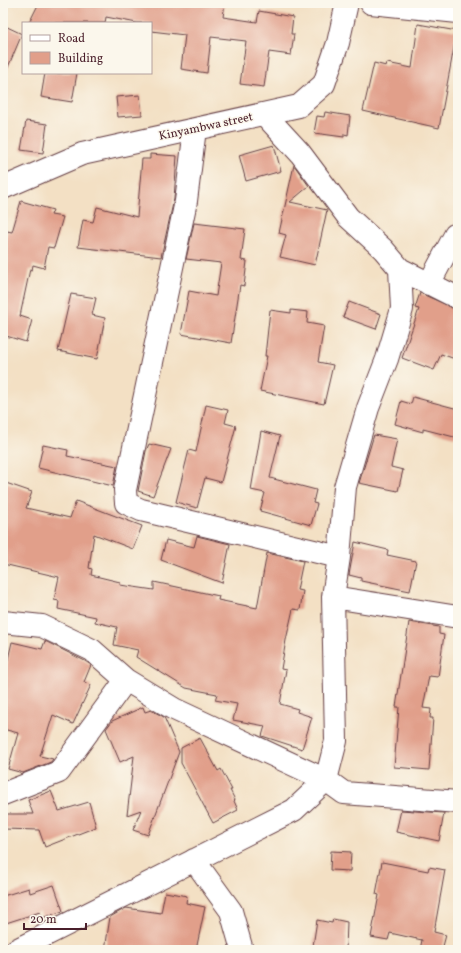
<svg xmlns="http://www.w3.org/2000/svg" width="461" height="953" font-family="Vollkorn,serif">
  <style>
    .building { fill: #e19f8a }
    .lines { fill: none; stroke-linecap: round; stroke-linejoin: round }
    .minor-casing { stroke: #633c42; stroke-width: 24 }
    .minor { stroke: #fff; stroke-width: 22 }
    .labels { text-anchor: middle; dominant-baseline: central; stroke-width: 3; stroke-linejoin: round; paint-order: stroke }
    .street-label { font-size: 12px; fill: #4a1f2b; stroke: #fbf7ec }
  </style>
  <rect width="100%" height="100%" fill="#fbf7ec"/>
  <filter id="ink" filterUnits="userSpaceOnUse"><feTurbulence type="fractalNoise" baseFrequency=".025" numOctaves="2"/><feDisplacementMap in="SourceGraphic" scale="8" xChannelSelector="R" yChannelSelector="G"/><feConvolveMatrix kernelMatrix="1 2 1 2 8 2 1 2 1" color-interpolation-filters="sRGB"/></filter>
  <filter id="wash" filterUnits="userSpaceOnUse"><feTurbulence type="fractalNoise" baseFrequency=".012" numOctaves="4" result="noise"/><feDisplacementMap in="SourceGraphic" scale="16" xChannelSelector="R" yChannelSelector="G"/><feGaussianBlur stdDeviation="0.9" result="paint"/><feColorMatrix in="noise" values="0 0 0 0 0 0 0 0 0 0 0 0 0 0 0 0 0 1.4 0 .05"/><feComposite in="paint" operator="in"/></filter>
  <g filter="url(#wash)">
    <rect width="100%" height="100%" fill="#f3e0c4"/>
    <g id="blocks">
      <path class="building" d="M39 3H225L223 17 257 22 259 11 293 17 291 34H294L291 55 269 52 264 87 240 84 246 41 211 37 207 73 181 69 185 35 151 31V23H137L106 17 105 23H29Z
        M418 24 457 31 439 128 363 111 374 63 386 66 387 63 412 68Z
        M3 25 22 34 3 79Z
        M45 73H77L72 102 41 97Z
        M140 95 142 115 118 117 116 97Z
        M325 112 350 116 348 135 344 134V137L314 133 317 116 324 117Z
        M26 121 47 124 43 153 21 150Z
        M274 145 281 171 246 181 239 155Z
        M150 154 177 156 174 199 161 257 78 247 83 220 93 222 97 207 137 217 142 159H150Z
        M294 165 309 186 290 202 327 210 315 265 280 257 286 235 279 233Z
        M21 201 53 210 51 215 63 217 54 248 48 247 44 268 33 265 32 270 30 269 20 316 32 320 26 342 3 335V251L7 231 12 232Z
        M194 223 245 229 241 260 247 261 244 286 240 285 231 343 181 334 189 291 216 296 221 263 186 259Z
        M420 293 458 310V360L441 354 434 370 402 358 419 309 415 308Z
        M71 294 96 298 92 315 105 318 97 359 58 351Z
        M349 302 381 314 376 329 343 317Z
        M270 310 291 313V310L308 312 307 323 324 326 318 362 333 365 324 404 260 391 267 356H265Z
        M413 397 458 409V438L423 429V432L395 424 401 401 411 404Z
        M206 405 228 410 225 423 236 426 221 482 205 478 197 508 176 502 189 450 196 452Z
        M261 431 280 436 270 478 316 490 313 503 317 504 311 525 260 511 265 493 251 490Z
        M374 435 397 439 391 467 403 470 398 491 359 483Z
        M149 444 171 449 153 496 138 491 146 451Z
        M43 445 68 450 67 456 117 466 113 486 38 468Z
        M3 482 32 492 26 508 70 518 76 501 142 526 133 549 94 534 89 568 92 569 91 575 120 582V585L154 590V582L219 596 218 600 257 608 267 553 303 561 297 590 303 591 300 610 293 609 286 640 281 669 286 670 280 704 298 709 297 712 312 717 302 749 262 736 265 726 233 720 237 704 215 700 217 694 186 688 136 657 138 650 114 645 117 627 95 622 96 617 58 609 59 601 54 600 59 577 3 564Z
        M197 536 230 544 222 583 161 560 166 540 194 547Z
        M355 542 388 550 387 555 416 561 410 591 361 581V578L349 575Z
        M409 622 439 627V634L444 635 438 677 429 676 423 708 431 709 430 718H433L429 770 394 767 399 707H396Z
        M45 641 85 661 91 665 84 682 91 685 73 724 53 715 40 756 53 759 51 762 23 773 8 769 18 733 3 729V671L5 672 12 642 42 649Z
        M143 707 145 712 151 710 164 717 179 752 148 835 133 830 141 810 127 815 134 756 120 762 106 729 112 721Z
        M200 738 218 771 221 769 232 790H230L235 800 234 801 238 810 213 823 181 763V748Z
        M51 791 59 811 89 802 96 827 45 847 39 830 3 829V814H33L28 800Z
        M401 810 444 813 439 841 396 832Z
        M331 851 351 852 350 871 330 870Z
        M382 862 428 871 429 867 445 870 434 932 446 935 442 950H420L422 940 390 933 388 940 371 937 379 895 376 894Z
        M54 885 63 911 42 918 40 912 3 924V896L29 888 30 893Z
        M165 892 187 896 186 903 205 907 196 950H105L110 917 126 908 161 913Z
        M333 919 347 922 346 950H333L313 946 317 920 332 923Z"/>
    </g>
  </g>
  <g filter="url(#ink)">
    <use href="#blocks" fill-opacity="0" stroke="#633c42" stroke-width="1"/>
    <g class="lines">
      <g class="minor-casing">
        <path id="minor" d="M371 3 458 12
          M195 129 186 201 125 490 126 503 141 510 339 557
          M3 188 82 154 299 106 324 84 338 43 347 3
          M400 269 458 298
          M429 284 455 235H458
          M333 597 458 617
          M3 622 42 626 92 650 126 680 174 709 326 780 344 793 458 802
          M3 794 59 772 126 680
          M194 860 231 911 242 950
          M16 950 294 810 326 780 336 741 333 597 339 557 345 487 368 408 387 359 402 309 400 269 383 249 348 217 300 153 265 115"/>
      </g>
      <use href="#minor" class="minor"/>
    </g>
  </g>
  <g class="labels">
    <g class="street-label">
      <text transform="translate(206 127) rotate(-12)">Kinyambwa street</text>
    </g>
  </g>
  <rect width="461" height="953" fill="none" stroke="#fbf7ec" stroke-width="16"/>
  <rect x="22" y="22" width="130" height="52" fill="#fbf7ec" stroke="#b4a19f"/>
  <rect x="30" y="35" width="20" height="6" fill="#ffffff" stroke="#b4a19f"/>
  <text x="58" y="42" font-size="12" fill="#4a1f2b">Road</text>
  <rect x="30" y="52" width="20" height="12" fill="#e19f8a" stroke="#b4a19f"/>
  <text x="58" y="62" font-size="12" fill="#4a1f2b">Building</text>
  <path d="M24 923v6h62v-6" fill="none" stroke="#4a1f2b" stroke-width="2"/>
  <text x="30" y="923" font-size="12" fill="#4a1f2b" stroke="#fbf7ec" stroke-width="3" paint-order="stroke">20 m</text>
</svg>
